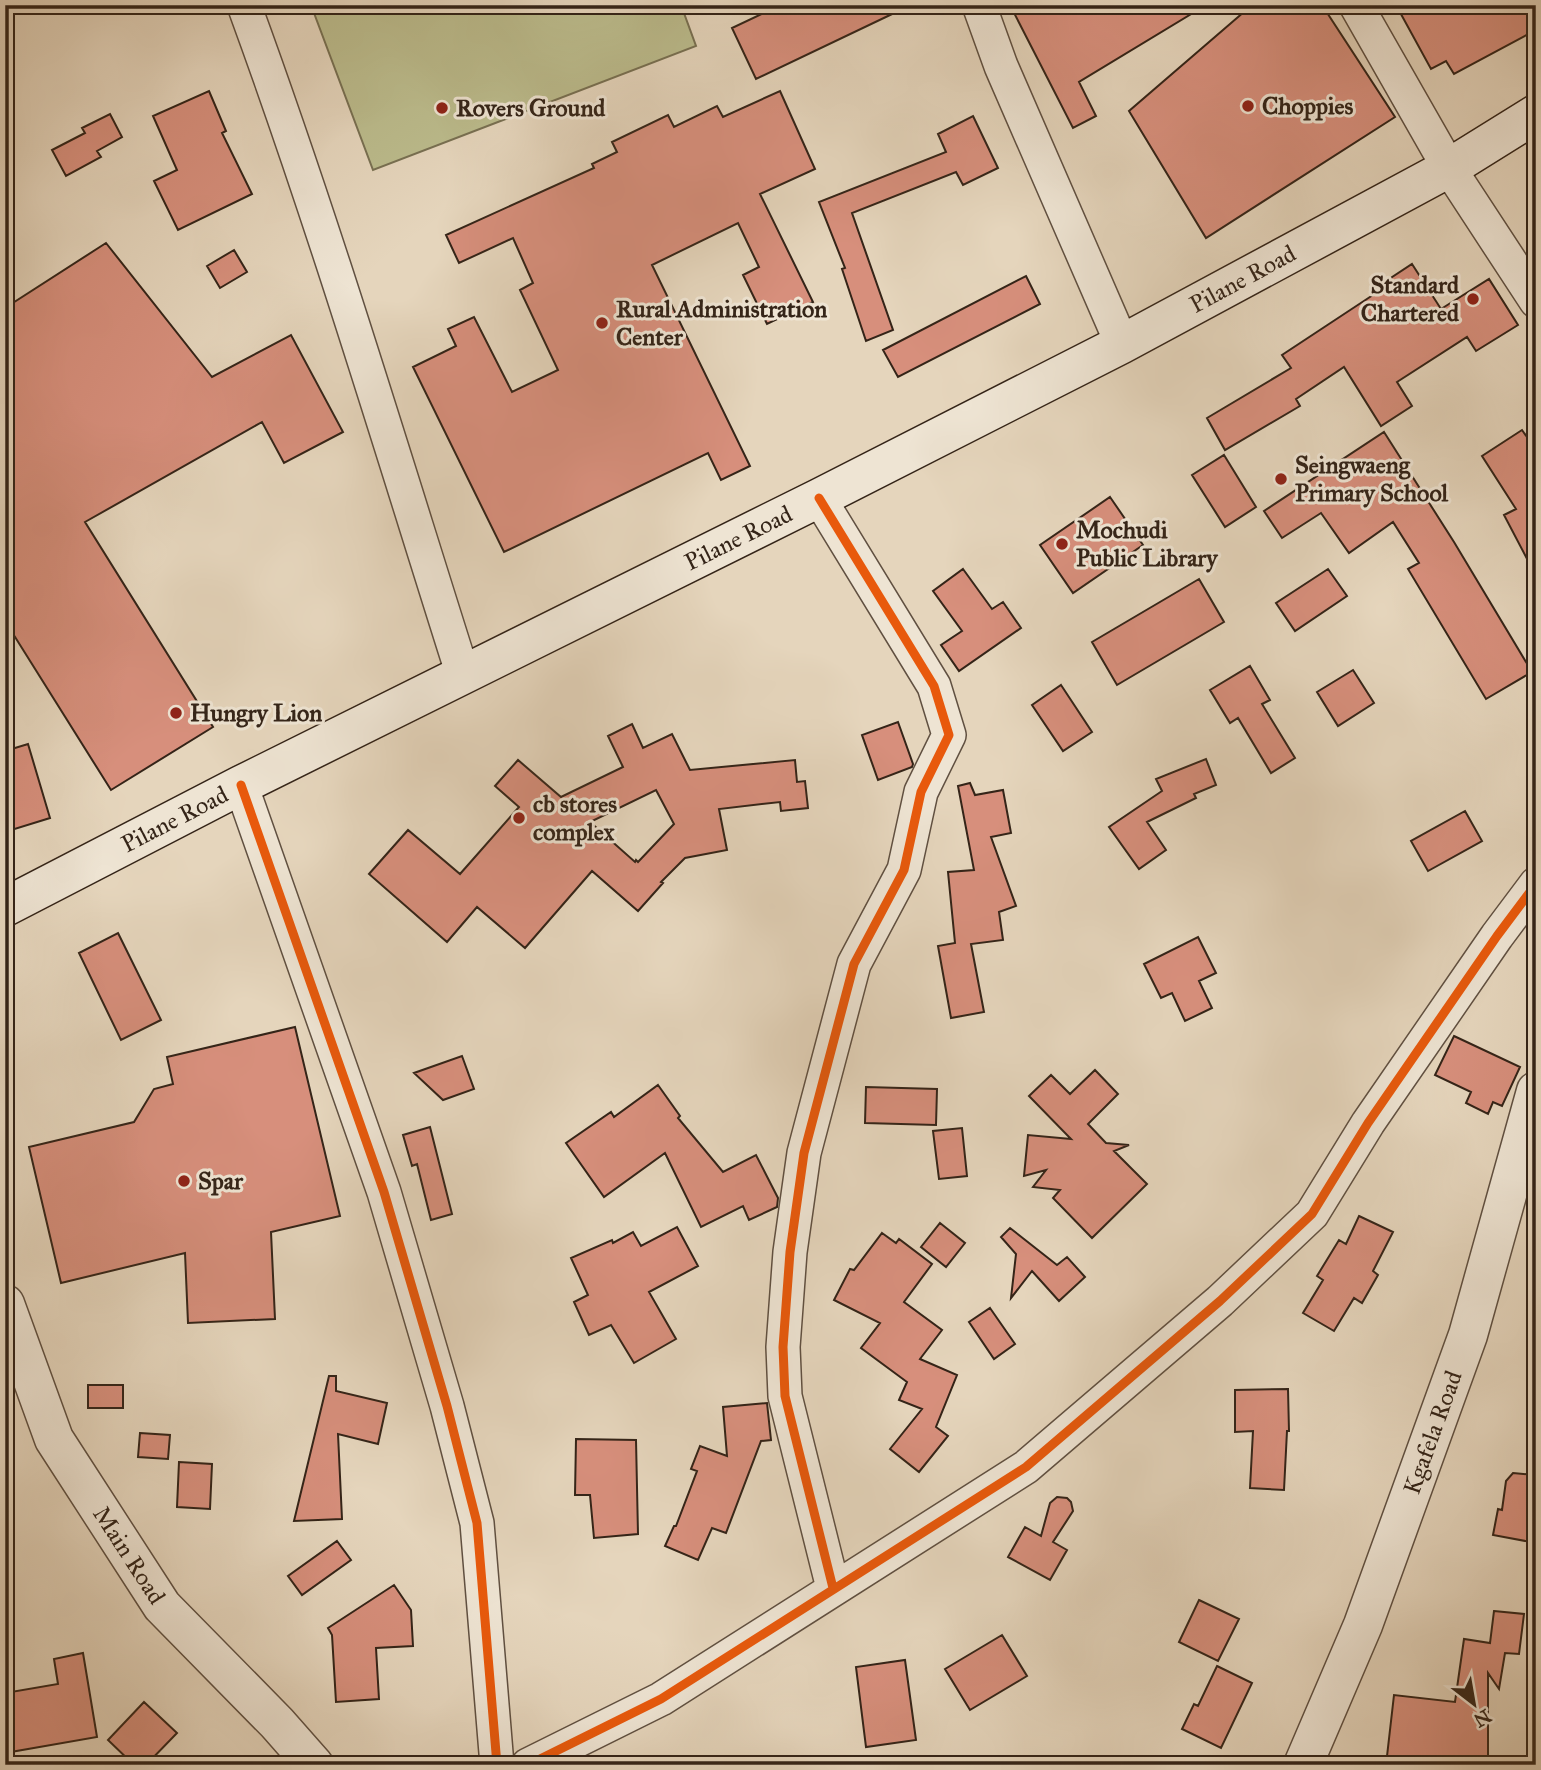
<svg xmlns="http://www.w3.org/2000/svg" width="1541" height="1770" font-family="'IM FELL Great Primer',serif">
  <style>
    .green { fill: #bbbb8c; stroke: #787052; stroke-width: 2 }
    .building { fill: #d78f7c; stroke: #342418; stroke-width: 2; fill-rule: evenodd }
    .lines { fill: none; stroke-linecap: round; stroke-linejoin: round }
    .minor-casing { stroke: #605041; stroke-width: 36 }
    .tertiary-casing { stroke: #605041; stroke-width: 41 }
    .secondary-casing { stroke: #342418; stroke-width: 41 }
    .minor { stroke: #eee4d3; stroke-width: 33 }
    .tertiary { stroke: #eee4d3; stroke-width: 38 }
    .secondary { stroke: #eee4d3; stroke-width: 38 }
    .cycleway-casing { stroke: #eee4d3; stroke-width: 13 }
    .cycleway { stroke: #e8590c; stroke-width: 9 }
    .poi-dot { fill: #8f2418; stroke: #eee4d3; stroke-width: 2.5 }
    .labels { text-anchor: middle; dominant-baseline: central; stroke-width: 6; stroke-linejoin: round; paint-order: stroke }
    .poi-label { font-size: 24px; font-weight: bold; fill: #342418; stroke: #eee4d3; text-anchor: start }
    .street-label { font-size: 24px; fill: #342418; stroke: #eee4d3 }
  </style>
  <rect width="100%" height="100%" fill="#e5d5bc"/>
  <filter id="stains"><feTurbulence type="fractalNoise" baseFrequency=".00286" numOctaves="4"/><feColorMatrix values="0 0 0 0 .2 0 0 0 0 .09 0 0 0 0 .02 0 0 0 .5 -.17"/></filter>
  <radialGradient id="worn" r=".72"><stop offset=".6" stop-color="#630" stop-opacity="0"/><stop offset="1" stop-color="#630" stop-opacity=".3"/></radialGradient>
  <path class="green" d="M311 5H681L696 46 373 170Z"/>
  <path class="building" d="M781 5H911L756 79 732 28Z
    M1010 5H1206L1079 82 1096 116 1073 128Z
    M1252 5H1322L1395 117 1206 238 1129 111Z
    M1396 5H1536V30L1454 74 1446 61 1431 69Z
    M209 91 226 131 222 133 252 194 178 230 154 181 177 170 153 116Z
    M780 91 815 169 760 194 813 302 767 324 743 275 759 267 738 223 652 265 750 466 721 480 708 453 504 552 413 367 456 346 448 329 474 317 512 392 558 370 520 290 533 283 513 238 459 263 446 235 594 168 592 164 617 152 612 142 668 115 674 127 717 106 723 117Z
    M110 114 122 137 97 151 101 157 66 176 52 150 85 133 82 128Z
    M973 116 998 168 963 185 956 172 852 213 893 330 866 341 842 269 845 268 819 202 946 152 938 134Z
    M106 243 212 377 291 335 343 432 284 463 262 422 85 522 213 727 111 790 5 621V308Z
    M234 250 247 272 220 288 207 266Z
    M1412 264 1441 309 1489 279 1518 325 1476 351 1467 337 1397 382 1412 406 1381 426 1344 367 1296 399 1300 406 1225 450 1207 418 1291 368 1282 355 1379 291 1377 287Z
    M1026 276 1040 304 898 377 883 350Z
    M1522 430 1536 450V576L1504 515 1516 509 1482 456Z
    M1384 432 1454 542 1532 672 1486 699 1408 569 1419 563 1393 522 1349 553 1321 513 1282 538 1264 511Z
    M1224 455 1256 507 1225 527 1192 475Z
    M1110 497 1143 545 1073 593 1040 545Z
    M963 569 992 609 1003 602 1021 628 959 671 941 645 962 631 933 591Z
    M1328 569 1347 596 1295 631 1276 603Z
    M1199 579 1224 622 1117 685 1092 642Z
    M1250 666 1270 700 1262 704 1295 758 1271 773 1238 718 1230 723 1210 690Z
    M1353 670 1374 703 1338 726 1317 692Z
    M1061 685 1092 732 1063 751 1032 705Z
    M898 722 913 764 912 767 878 780 862 735Z
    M632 724 643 748 672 734 690 770 795 760 797 782 805 781 808 808 781 811 780 802 719 809 727 850 685 858 661 882 663 883 638 911 592 871 525 948 477 907 447 942 369 874 408 830 460 874 519 807 495 786 518 760 561 797 623 767 608 736ZM656 790 674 824 638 862 636 860 635 862 590 822Z
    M28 744 50 818 5 832V751Z
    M1206 759 1216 785 1194 794 1196 798 1147 822 1166 850 1139 869 1109 827 1162 791 1156 779Z
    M970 783 975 795 1003 790 1011 833 991 837 1016 906 999 912 1003 940 971 944 984 1012 951 1018 938 946 955 943 948 872 974 870 958 786Z
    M1465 811 1482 841 1428 871 1411 841Z
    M118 933 161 1020 121 1040 79 953Z
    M1198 937 1216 973 1199 981 1212 1008 1185 1021 1172 993 1161 998 1144 964Z
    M295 1027 340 1216 271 1232 275 1319 188 1323 185 1253 61 1283 29 1147 134 1122 154 1089 173 1084 167 1057Z
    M1454 1036 1520 1067 1502 1106 1493 1102 1488 1114 1466 1103 1471 1092 1435 1075Z
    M462 1056 474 1089 443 1100 414 1073Z
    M1095 1070 1118 1094 1088 1124 1106 1143 1129 1145 1114 1151 1147 1184 1092 1238 1053 1198 1060 1190 1033 1187 1046 1170 1024 1176 1028 1135 1071 1139 1029 1096 1051 1075 1070 1094Z
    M658 1085 680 1116 678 1118 723 1172 756 1155 778 1198 777 1207 749 1220 743 1206 701 1227 665 1153 604 1197 566 1143 611 1112 614 1117Z
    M866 1087 937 1089 936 1125 865 1123Z
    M430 1127 452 1214 431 1220 417 1164 412 1166 403 1135Z
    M962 1128 967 1176 939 1179 933 1131Z
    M1359 1216 1393 1232 1373 1271 1378 1275 1362 1303 1354 1298 1334 1331 1303 1313 1323 1280 1317 1276 1339 1240 1346 1244Z
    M940 1223 965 1243 946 1267 921 1247Z
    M677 1227 698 1266 649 1292 676 1339 634 1363 611 1325 589 1335 574 1302 588 1295 571 1258 612 1240 613 1243 633 1232 641 1246Z
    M1010 1228 1057 1265 1067 1257 1085 1277 1059 1301 1032 1271 1011 1298 1016 1254 1001 1237Z
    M882 1233 896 1243 899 1239 932 1264 904 1302 942 1330 920 1359 957 1375 936 1427 948 1436 919 1472 890 1449 922 1409 899 1400 907 1382 861 1348 880 1323 834 1300 850 1269 854 1270Z
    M990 1308 1015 1344 994 1359 969 1322Z
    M329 1376H336V1391L387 1403 378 1444 338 1434 342 1519 294 1521Z
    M88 1385H123V1408H88Z
    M1288 1389 1289 1431H1287L1284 1490 1250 1488 1253 1431 1235 1432V1390Z
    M767 1403 771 1440 761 1441 726 1533 712 1528 698 1560 665 1546 674 1526H676L697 1471 691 1469 700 1446 727 1456 723 1407Z
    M140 1433 170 1435 168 1459 138 1457Z
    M576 1439 636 1440 638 1534 594 1538 590 1495H575Z
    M179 1462 212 1464 210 1509 177 1507Z
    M1513 1473 1536 1475V1543L1493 1535 1498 1509 1502 1510 1506 1481Z
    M1057 1497 1067 1498 1071 1502 1073 1511 1053 1542 1067 1550 1050 1580 1008 1557 1025 1527 1041 1536 1050 1503Z
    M337 1541 351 1560 302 1595 288 1576Z
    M394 1585 411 1610 413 1646 376 1648 379 1699 336 1702 332 1635 328 1628Z
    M1199 1600 1239 1619 1218 1661 1179 1642Z
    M1494 1611 1524 1614 1519 1654 1505 1653 1499 1689 1488 1673V1765H1386L1394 1695 1455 1702 1464 1639 1490 1643Z
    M1002 1635 1027 1676 970 1710 945 1669Z
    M83 1653 97 1737 5 1753V1693L58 1684 54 1659Z
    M905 1660 916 1740 866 1747 856 1667Z
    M1217 1666 1252 1683 1221 1748 1182 1729 1194 1704 1198 1706Z
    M144 1702 177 1733 146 1765H134L108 1740Z"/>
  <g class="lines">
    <g class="minor-casing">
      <path id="minor" d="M244 5C325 226 392 451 463 675
        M979 5 1001 66 1122 344
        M1356 5 1449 168 1536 301
        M819 498 934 686 949 735 921 792 904 870 854 964 804 1153 790 1252 783 1347 785 1396 833 1588
        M241 785 384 1192 447 1406 477 1523 497 1765
        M528 1765 661 1699 1026 1467 1220 1301 1312 1214 1368 1123 1497 936 1536 884"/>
    </g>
    <g class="tertiary-casing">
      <g id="tertiary">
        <path id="s1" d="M5 1304 54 1439 162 1606 277 1723 314 1765"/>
        <path id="s2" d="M1303 1765 1363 1625 1468 1335 1536 1091"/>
      </g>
    </g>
    <g class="secondary-casing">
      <g id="secondary">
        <path id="s3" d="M5 907 241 785 819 498 1122 344 1449 168 1536 114"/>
      </g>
    </g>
    <use href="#minor" class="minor"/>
    <use href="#tertiary" class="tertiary"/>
    <use href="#secondary" class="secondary"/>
    <g class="cycleway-casing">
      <path id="cycleway" d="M819 498 934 686 949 735 921 792 904 870 854 964 804 1153 790 1252 783 1347 785 1396 833 1588
        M241 785 384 1192 447 1406 477 1523 497 1765
        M528 1765 661 1699 1026 1467 1220 1301 1312 1214 1368 1123 1497 936 1536 884"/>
    </g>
    <use href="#cycleway" class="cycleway"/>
  </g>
  <g class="poi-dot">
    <circle cx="1248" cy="106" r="7"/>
    <circle cx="442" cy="108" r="7"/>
    <circle cx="1473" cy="299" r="7"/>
    <circle cx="602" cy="323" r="7"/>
    <circle cx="1281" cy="479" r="7"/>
    <circle cx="1062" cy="544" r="7"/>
    <circle cx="176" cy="713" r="7"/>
    <circle cx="519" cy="818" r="7"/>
    <circle cx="184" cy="1181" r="7"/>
  </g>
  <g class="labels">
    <g class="poi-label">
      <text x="1262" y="106">Choppies</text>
      <text x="456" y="108">Rovers Ground</text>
      <text x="1459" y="285" text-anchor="end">Standard<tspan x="1459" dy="28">Chartered</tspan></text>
      <text x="616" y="309">Rural Administration<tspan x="616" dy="28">Center</tspan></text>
      <text x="1295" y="465">Seingwaeng<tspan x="1295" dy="28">Primary School</tspan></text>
      <text x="1076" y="530">Mochudi<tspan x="1076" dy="28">Public Library</tspan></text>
      <text x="190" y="713">Hungry Lion</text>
      <text x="533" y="804">cb stores<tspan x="533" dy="28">complex</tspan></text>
      <text x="198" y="1181">Spar</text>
    </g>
    <g class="street-label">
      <text stroke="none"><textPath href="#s3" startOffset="1388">Pilane Road</textPath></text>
      <text stroke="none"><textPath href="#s3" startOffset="821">Pilane Road</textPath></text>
      <text stroke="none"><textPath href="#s3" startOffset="191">Pilane Road</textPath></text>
      <text stroke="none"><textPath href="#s2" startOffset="357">Kgafela Road</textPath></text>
      <text stroke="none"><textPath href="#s1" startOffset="282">Main Road</textPath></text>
    </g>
  </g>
  <rect width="1541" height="1770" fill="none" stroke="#e5d5bc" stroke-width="28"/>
  <rect x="7" y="7" width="1527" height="1756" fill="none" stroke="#342418" stroke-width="3.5"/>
  <rect x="14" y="14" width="1513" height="1742" fill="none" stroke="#342418" stroke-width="2"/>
  <g transform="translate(1474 1704) rotate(149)" stroke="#eee4d3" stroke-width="5" paint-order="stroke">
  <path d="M0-5L12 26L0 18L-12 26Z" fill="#342418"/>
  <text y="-10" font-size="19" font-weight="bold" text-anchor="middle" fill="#342418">N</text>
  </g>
  <rect width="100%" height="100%" filter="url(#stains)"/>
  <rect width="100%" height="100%" fill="url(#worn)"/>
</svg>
